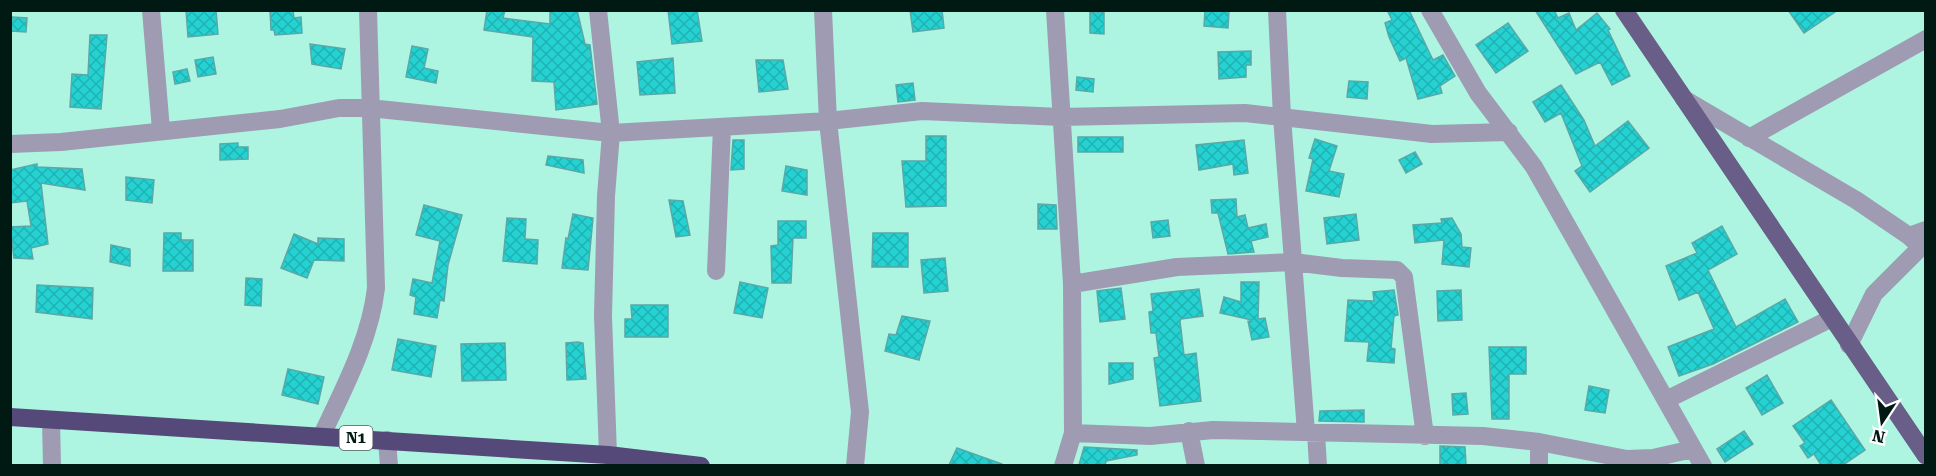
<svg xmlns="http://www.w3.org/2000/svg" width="1936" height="476" font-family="'Roboto Serif',serif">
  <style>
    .building { fill: url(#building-cross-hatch); stroke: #5aa8a7; stroke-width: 1.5 }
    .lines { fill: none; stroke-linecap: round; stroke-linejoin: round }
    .minor { stroke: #9f9bb2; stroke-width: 18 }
    .major { stroke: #685e88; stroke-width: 18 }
    .highway { stroke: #544978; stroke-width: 18 }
    .labels { text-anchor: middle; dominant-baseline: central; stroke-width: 4.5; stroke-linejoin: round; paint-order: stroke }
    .shield { fill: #fff; stroke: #4c5e5a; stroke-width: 1.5 }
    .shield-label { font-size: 15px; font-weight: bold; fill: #001913 }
  </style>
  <defs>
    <pattern id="building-cross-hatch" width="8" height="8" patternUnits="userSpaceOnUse" patternTransform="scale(1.5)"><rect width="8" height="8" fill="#25d1d1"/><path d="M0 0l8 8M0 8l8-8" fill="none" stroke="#1fb3b3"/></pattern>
  </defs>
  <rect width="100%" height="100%" fill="#adf5e0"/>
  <path class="building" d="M186 10H216L218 34 188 37Z
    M270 10H293L294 18 301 17 302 33 275 35 274 30H271Z
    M487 10H505L503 18 550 24V10H577L585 44 590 45 597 104 556 110 554 82 532 81 533 37 484 30Z
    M668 10H697L702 41 672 44Z
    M910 10H942L944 28 913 32Z
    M1205 10H1229L1228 28 1204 26Z
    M1387 10H1409L1433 60 1443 55 1455 76 1440 86 1442 93 1418 99 1406 58 1400 61 1389 37 1385 23 1392 20Z
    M1535 10H1554L1558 18 1569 13 1576 30 1597 13 1610 29 1608 30 1630 76 1612 85 1600 62 1576 74Z
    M1788 10H1838L1804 33Z
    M1090 12H1104V34L1090 33Z
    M12 17 27 18 26 32 11 31Z
    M1508 23 1528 51 1496 73 1476 45Z
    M90 35H107L101 109 70 107 72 74 88 75Z
    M310 44 345 49 341 69 312 64Z
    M412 46 428 49 424 68 438 71 436 83 406 77Z
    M1251 51V65H1246V77L1219 79 1218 52Z
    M213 57 216 74 198 77 195 60Z
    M673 58 675 93 640 95 637 62Z
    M756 60H783L788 89 759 92Z
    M187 69 190 81 175 84 173 72Z
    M1077 77 1094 79 1093 92 1076 90Z
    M1349 81 1368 82 1367 99 1347 97Z
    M913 83 915 100 898 102 896 85Z
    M1561 85 1584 120 1595 146 1628 121 1649 148 1590 192 1575 171 1582 166 1561 113 1545 122 1533 102Z
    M926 136H946V206L906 207 902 161H926Z
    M1078 137H1123V152H1078Z
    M1315 139 1337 146 1329 171 1344 174 1339 197 1306 191 1313 159 1309 158Z
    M733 140H744V169L731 170Z
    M1244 140 1248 173 1234 175 1233 164 1199 170 1196 145Z
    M238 143V147H248V159L220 160V144Z
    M1415 152 1422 164 1406 173 1399 160Z
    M548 156 583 160 584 173 546 165Z
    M37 164V167L82 169 85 190 41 183 48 244 31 248 33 259 14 258 10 227 31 226 27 201 10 203V170Z
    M786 166 807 170V195L782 191Z
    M126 177 154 180 152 203 126 200Z
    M1236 199 1237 217 1245 215 1248 228 1266 224 1268 237 1251 241 1254 252 1228 254 1218 213H1212L1211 200Z
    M669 200 683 201 690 235 676 237Z
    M1038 204 1056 205 1057 229H1038Z
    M424 205 462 215 448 265 444 301 440 300 437 318 414 314 416 297 410 295 413 279 432 283 440 241 416 235Z
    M573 214 593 218 588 270 562 268 566 238 568 239Z
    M1356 214 1359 240 1327 244 1324 218Z
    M507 218 526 219 525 239 538 240 537 264 503 261Z
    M1452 218 1461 234 1462 247 1471 248 1469 267 1442 264 1444 240 1415 243 1413 225 1442 223 1441 219Z
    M1168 220 1170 236 1153 238 1151 222Z
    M778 221H806V238H793L791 283H772L771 246 778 245Z
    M1722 226 1737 254 1708 270 1736 327 1785 299 1798 322 1713 364 1679 376 1668 347 1714 329 1698 292 1679 300 1666 266 1697 253 1692 243Z
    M164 233H181V240H193V271H163Z
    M873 233H908V267H872Z
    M294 234 318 244V238L344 239V261L314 260 307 278 281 268Z
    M111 245 130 249V266L110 262Z
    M945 258 948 291 924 293 921 260Z
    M246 278 262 279 261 306 245 305Z
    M740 282 768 288 762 318 734 313Z
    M1241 282H1259L1258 319 1265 318 1269 337 1252 340 1248 321 1252 320 1220 313 1224 297 1241 302Z
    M37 285 93 288 92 319 36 312Z
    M1121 288 1125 319 1100 322 1097 291Z
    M1199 289 1203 316 1181 319 1180 321 1184 355 1196 353 1201 401 1160 406 1154 358 1159 357 1156 333H1151L1149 312 1153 311 1151 294Z
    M1394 290 1398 315 1394 316 1391 348 1395 349 1394 363 1367 361 1369 342 1345 341 1348 300 1374 301 1373 292Z
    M1461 290 1462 320 1438 321 1437 291Z
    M631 305H668V337H625V319H632Z
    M902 316 930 321 919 360 885 351 889 334 896 335Z
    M398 339 436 346 431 377 392 370Z
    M578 342 583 343 586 379 567 380 566 343Z
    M505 343 506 380 462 381 461 344Z
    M1489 347H1526V374H1509V419H1492Z
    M1109 363H1133V379L1109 384Z
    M288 369 324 377 318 404 282 395Z
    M1767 375 1783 403 1762 415 1746 388Z
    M1589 386 1609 390 1605 413 1585 410Z
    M1466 393 1468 414 1453 415 1452 394Z
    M1831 400 1865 450 1843 465H1821L1814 454 1808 458 1800 446 1805 443 1793 426Z
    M1364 410V422L1319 421 1320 411Z
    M1744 431 1753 444 1725 462 1717 449Z
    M1440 446 1465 447 1466 465H1440Z
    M1084 447 1137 450V455L1106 461 1105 465H1079Z
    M957 448 1002 464V465H949Z"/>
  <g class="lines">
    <path class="minor" d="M151 10 161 130
      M598 10 611 133 606 196 603 316 608 455
      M823 10 828 121 860 412 855 466
      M1055 10 1072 284 1073 433 1063 466
      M1277 10 1282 117 1306 432
      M1430 10 1478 93 1534 167 1703 466
      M1684 99 1856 200 1909 236 1926 230
      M1749 138 1926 39
      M10 144 61 142 280 119 339 108H369L611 133 828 121 922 111 1061 117 1245 113 1432 134 1509 132
      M716 271 722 127
      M1072 284 1177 267 1293 262 1342 268 1397 270 1404 277 1425 436
      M1849 345 1874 294 1921 247 1909 236
      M1666 400 1832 318
      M51 420 52 466
      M1189 431 1196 466
      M1073 433 1150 436 1213 430 1483 436 1539 442 1627 459 1653 458 1693 449
      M1316 433 1318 466
      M322 435C344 388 370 340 376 288L368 10
      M387 440 389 466
      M1539 442V466"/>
    <path class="major" d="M1624 10 1926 456"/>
    <path class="highway" d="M10 417 608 455 701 466"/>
  </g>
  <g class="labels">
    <rect class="shield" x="339.5" y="426" width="33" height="24" rx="4.5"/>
    <g class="shield-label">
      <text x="356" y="438">N1</text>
    </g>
  </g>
  <rect width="1936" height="476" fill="none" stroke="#001913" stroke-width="24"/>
  <g transform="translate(1882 422) rotate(193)" stroke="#ffffff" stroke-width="4.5" paint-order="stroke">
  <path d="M0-4.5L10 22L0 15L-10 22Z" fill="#001913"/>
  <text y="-9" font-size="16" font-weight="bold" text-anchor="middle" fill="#001913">N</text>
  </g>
</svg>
